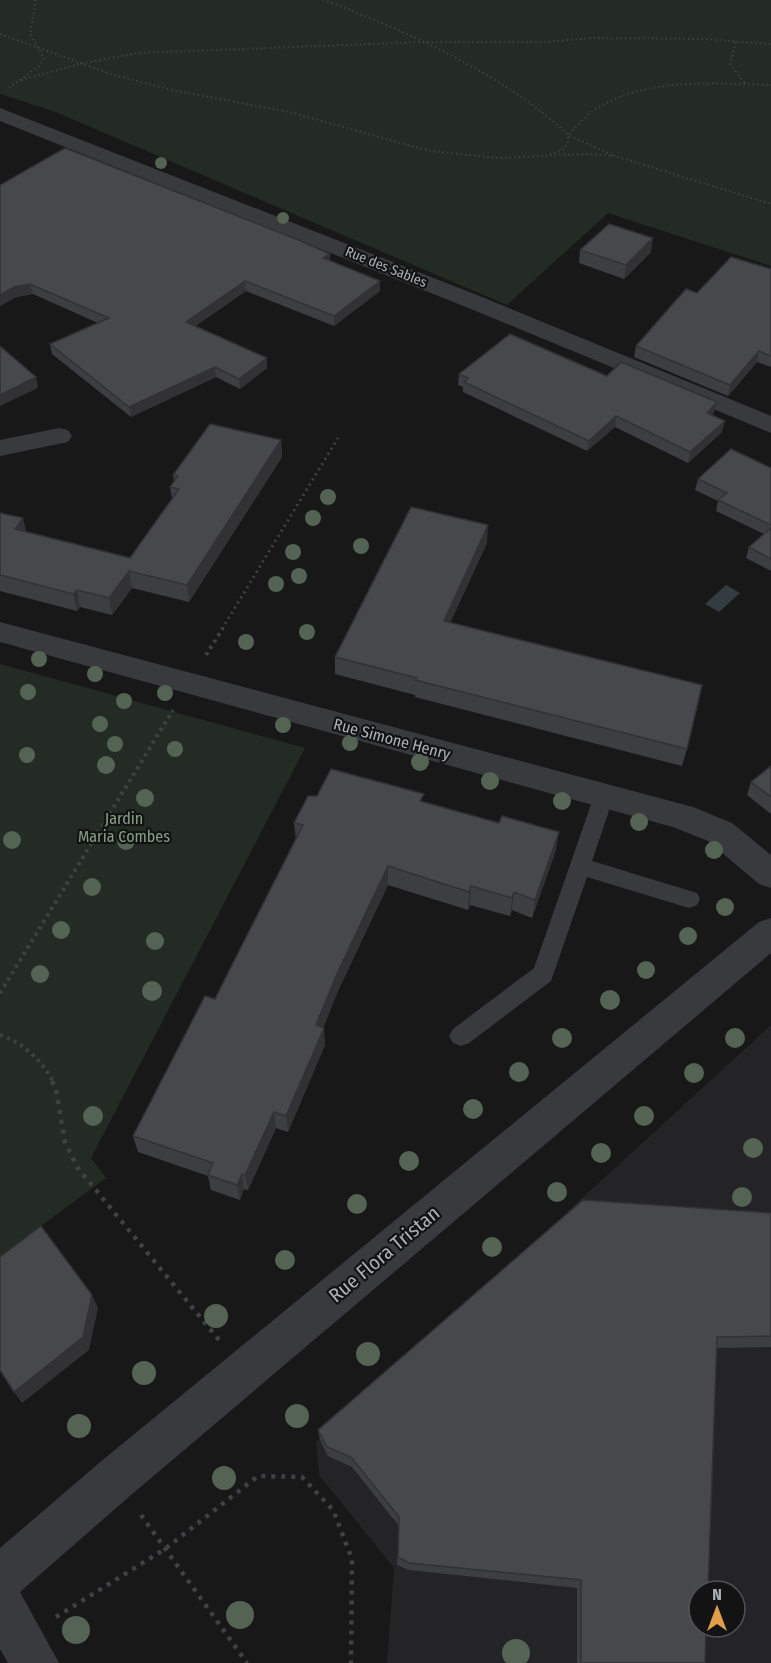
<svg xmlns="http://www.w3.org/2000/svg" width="771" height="1663" font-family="'Fira Sans Condensed',sans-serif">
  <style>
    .built { fill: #242426; fill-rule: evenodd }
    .green { fill: #242b24 }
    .water { fill: #323c41 }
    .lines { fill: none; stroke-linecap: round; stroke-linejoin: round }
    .path-far3 { stroke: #3f4145; stroke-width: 2; stroke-dasharray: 1.5 3; stroke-linecap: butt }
    .path-far2 { stroke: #3f4145; stroke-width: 3; stroke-dasharray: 2 4; stroke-linecap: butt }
    .path-far1 { stroke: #3f4145; stroke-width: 4; stroke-dasharray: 3 4.5; stroke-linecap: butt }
    .path { stroke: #3f4145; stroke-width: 4.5; stroke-dasharray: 4 6; stroke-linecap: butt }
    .lane { fill: #393a3e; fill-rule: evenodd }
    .street { fill: #393a3e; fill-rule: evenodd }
    .tree { fill: #546354 }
    .wall { fill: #3d3e41 }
    .shaded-wall { fill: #323235 }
    .building { fill: #47484c; stroke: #323235; stroke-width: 1.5 }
    .labels { text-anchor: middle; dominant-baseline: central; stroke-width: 4.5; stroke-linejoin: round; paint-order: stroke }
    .far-street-label { font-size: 14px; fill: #abb0b8; stroke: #131314 }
    .street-label { font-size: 16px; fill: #abb0b8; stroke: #131314 }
    .park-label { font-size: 16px; fill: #86a084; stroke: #131314 }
    .near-street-label { font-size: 20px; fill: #abb0b8; stroke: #131314 }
  </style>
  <rect width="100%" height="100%" fill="#181819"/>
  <path class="built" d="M771 1025V1663H387L394 1568 319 1475 316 1442ZM699 1591H735V1627H699Z"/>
  <path class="green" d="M0 0H771V266L608 213 507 305 53 111 0 94Z
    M0 664 305 748 91 1158 106 1178 0 1256Z"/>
  <path class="water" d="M726 585 740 593 719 612 705 604Z"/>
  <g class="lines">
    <path class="path-far3" d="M323 0C399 27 511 78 568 135V143L561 151 548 155
      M0 34 114 75 172 90 289 112 430 151 499 158 587 154 615 156 771 204
      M736 42 730 64 745 83
      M21 80 79 64 138 53 424 42H542L593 38 702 39 771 44
      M9 88 40 65 44 58 30 34 36 0
      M612 155 568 135C578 125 587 114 599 107 648 78 716 83 771 85"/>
    <path class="path-far2" d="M222 629 338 438"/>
    <path class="path-far1" d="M206 655 223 628
      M0 993 173 710
      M0 1035C23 1043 42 1060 53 1082"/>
    <path class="path" d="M52 1081 56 1090 65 1142 77 1167 219 1340
      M141 1515 247 1663
      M56 1617 165 1549 258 1476 302 1477 333 1510 352 1559 351 1663"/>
    <path class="lane" d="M604 788 611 790 614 796 592 861 697 893 700 899 697 905 689 908 587 877 551 981 469 1043 461 1046 453 1043 449 1036 453 1029 534 968 594 796 597 790Z"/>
    <path class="street" d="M0 108 482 297 771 416V433L466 307 0 121Z
      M59 428 68 430 72 436 68 442 0 456V440Z
      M0 622 693 807 732 823 771 855V888L759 884 708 841 673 827 0 642Z
      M771 918V953L131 1495 20 1592 59 1663H8L0 1649V1548L99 1463 759 922Z"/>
  </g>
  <g class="tree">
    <circle cx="161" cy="163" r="6"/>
    <circle cx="283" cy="218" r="6"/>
    <circle cx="328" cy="497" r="8"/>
    <circle cx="313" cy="518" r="8"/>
    <circle cx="361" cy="546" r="8"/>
    <circle cx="293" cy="552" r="8"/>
    <circle cx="299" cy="576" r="8"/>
    <circle cx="276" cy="584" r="8"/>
    <circle cx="307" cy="632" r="8"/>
    <circle cx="246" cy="642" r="8"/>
    <circle cx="39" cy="659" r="8"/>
    <circle cx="95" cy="674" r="8"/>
    <circle cx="28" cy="692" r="8"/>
    <circle cx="165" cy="693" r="8"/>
    <circle cx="124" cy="701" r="8"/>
    <circle cx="100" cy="724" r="8"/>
    <circle cx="283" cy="725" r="8"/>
    <circle cx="350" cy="743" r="8"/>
    <circle cx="115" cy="744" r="8"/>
    <circle cx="175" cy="749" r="8"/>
    <circle cx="27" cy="755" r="8"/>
    <circle cx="420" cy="762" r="9"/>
    <circle cx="106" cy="765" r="9"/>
    <circle cx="490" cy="781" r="9"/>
    <circle cx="145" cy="798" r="9"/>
    <circle cx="562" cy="801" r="9"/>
    <circle cx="639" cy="822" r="9"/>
    <circle cx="12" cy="840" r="9"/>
    <circle cx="126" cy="841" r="9"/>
    <circle cx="714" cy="850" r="9"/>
    <circle cx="92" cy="887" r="9"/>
    <circle cx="725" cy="907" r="9"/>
    <circle cx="61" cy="930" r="9"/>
    <circle cx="688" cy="936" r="9"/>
    <circle cx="155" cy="941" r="9"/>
    <circle cx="646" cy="970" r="9"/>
    <circle cx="40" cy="974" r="9"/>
    <circle cx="152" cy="991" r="10"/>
    <circle cx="610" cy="1000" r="10"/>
    <circle cx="562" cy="1038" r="10"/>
    <circle cx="735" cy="1038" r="10"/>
    <circle cx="519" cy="1072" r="10"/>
    <circle cx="694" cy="1073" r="10"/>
    <circle cx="473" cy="1109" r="10"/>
    <circle cx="93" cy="1116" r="10"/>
    <circle cx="644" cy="1116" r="10"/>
    <circle cx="753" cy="1148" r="10"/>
    <circle cx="601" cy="1153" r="10"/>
    <circle cx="409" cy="1161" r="10"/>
    <circle cx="557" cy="1192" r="10"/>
    <circle cx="742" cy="1197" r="10"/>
    <circle cx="357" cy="1204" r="10"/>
    <circle cx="492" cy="1247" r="10"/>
    <circle cx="285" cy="1260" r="10"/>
    <circle cx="216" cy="1316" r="12"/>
    <circle cx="368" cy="1354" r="12"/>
    <circle cx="144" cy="1373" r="12"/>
    <circle cx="297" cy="1416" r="12"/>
    <circle cx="79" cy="1426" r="12"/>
    <circle cx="224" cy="1478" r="12"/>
    <circle cx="240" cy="1615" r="14"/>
    <circle cx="76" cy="1630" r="14"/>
    <circle cx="516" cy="1653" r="14"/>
  </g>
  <path class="wall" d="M0 185 330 254V261L380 281V291L334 326 246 291 195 326 267 358V368L240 389 216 377 131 417 52 354 50 344 98 323 33 294 16 297 0 306Z
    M580 250 651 252 624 279 579 263Z
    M771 269V367L757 362 728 396 634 357 636 346 697 293Z
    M459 374 607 376 714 412 712 415 722 432 688 463 615 427 587 451 463 392V387L458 385Z
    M281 440 282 457 189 602 132 588 112 615 80 607 77 611 0 591V513L26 532 130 558 172 499 170 487 174 482 173 475Z
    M771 468V571L746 558 749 547 764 534 716 511 718 501 695 490 698 479Z
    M487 543 450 623 687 749 682 766 415 697V695L335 674V657Z
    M771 766V814L747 795 751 782Z
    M423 802 556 850 532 918 512 910 510 916 470 905 468 910 388 885 337 993 323 1028 325 1045 288 1132 276 1128 248 1190 244 1189 240 1200 211 1190 208 1176 138 1152 133 1136 215 999 296 840 294 823Z
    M771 1213V1347L716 1348 705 1663H577V1588L409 1570 397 1565 399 1526 352 1467 328 1456 320 1440 318 1430Z"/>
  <path class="shaded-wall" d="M653 238 651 252 624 279 626 265Z
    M330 254V263L323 258Z
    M245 281 246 291 187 332 186 322Z
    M380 281V291L334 326V316Z
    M30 284 33 294 16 297 0 306V295L14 287Z
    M759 351 757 362 728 396 730 385Z
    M267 358V368L240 389 239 379Z
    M215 367 216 377 131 417 129 407Z
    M36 377 38 388 0 406V395Z
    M717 402 714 412 705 424 707 413Z
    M616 416 615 427 587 451 589 441Z
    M725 421 722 432 688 463 690 452Z
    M281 440 282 457 189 602 187 585Z
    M23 518 27 535 15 529Z
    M488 525 487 543 443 638 444 621Z
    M129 571 132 588 112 615 109 598Z
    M77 590 80 607 77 611 73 594Z
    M559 832 556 850 532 918 535 900Z
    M388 866V885L337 993 318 1042 316 1025 336 976Z
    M471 886 470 905 468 910 469 892Z
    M514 892 512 910 510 916 512 898Z
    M324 1028 325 1045 288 1132 286 1116Z
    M274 1112 276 1128 248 1190 245 1175Z
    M242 1174 244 1189 240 1200 237 1185Z
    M92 1295 98 1308 89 1350 22 1403 14 1392Z"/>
  <path class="building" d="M65 148 301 241 330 254 323 258 380 281 334 316 245 281 186 322 267 358 239 379 215 367 129 407 50 344 109 318 30 284 14 287 0 295V185Z
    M609 224 653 238 626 265 580 250Z
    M731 257 771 269V356L759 351 730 385 636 346 686 289 697 293Z
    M510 334 607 376 621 362 717 402 707 413 725 421 690 452 616 416 589 441 464 382 468 378 459 374Z
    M0 346 36 377 0 395Z
    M210 424 281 440 187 585 129 571 109 598 77 590 73 594 0 575V513L23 518 15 529 130 558 179 489 170 487 178 476 173 475Z
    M731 449 771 468V525L718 500 727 493 698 479Z
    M411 507 488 525 444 621 702 685 687 749 415 680 417 678 335 657Z
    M771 528V559L749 547Z
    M771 766V797L751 782Z
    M331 769 424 794 420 801 499 823 502 816 559 832 535 900 514 892 512 898 471 886 469 892 388 866 336 976 316 1025 324 1028 286 1116 274 1112 245 1175 242 1174 237 1185 208 1175 213 1163 133 1136 205 996 215 999 231 967 303 825 294 823 308 796H317Z
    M583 1200 771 1213V1336L717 1337 708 1591H699V1627H706L705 1663H581V1580L409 1563 398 1557 399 1517 351 1457 327 1447 318 1430Z
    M41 1226 92 1295 83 1337 14 1392 0 1370V1257Z"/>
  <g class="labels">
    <g class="far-street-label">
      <text transform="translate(386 267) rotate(22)">Rue des Sables</text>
    </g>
    <g class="street-label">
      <text transform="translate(392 739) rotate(15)">Rue Simone Henry</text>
    </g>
    <g class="park-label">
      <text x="124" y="818">Jardin<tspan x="124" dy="18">Maria Combes</tspan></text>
    </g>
    <g class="near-street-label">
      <text transform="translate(384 1254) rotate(-40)">Rue Flora Tristan</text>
    </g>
  </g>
  <g transform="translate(717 1609)"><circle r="28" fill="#131314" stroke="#505256" stroke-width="1.5"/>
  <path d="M0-4.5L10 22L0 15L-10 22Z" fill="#de9e4a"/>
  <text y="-9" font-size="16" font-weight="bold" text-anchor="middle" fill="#abb0b8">N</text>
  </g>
</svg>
